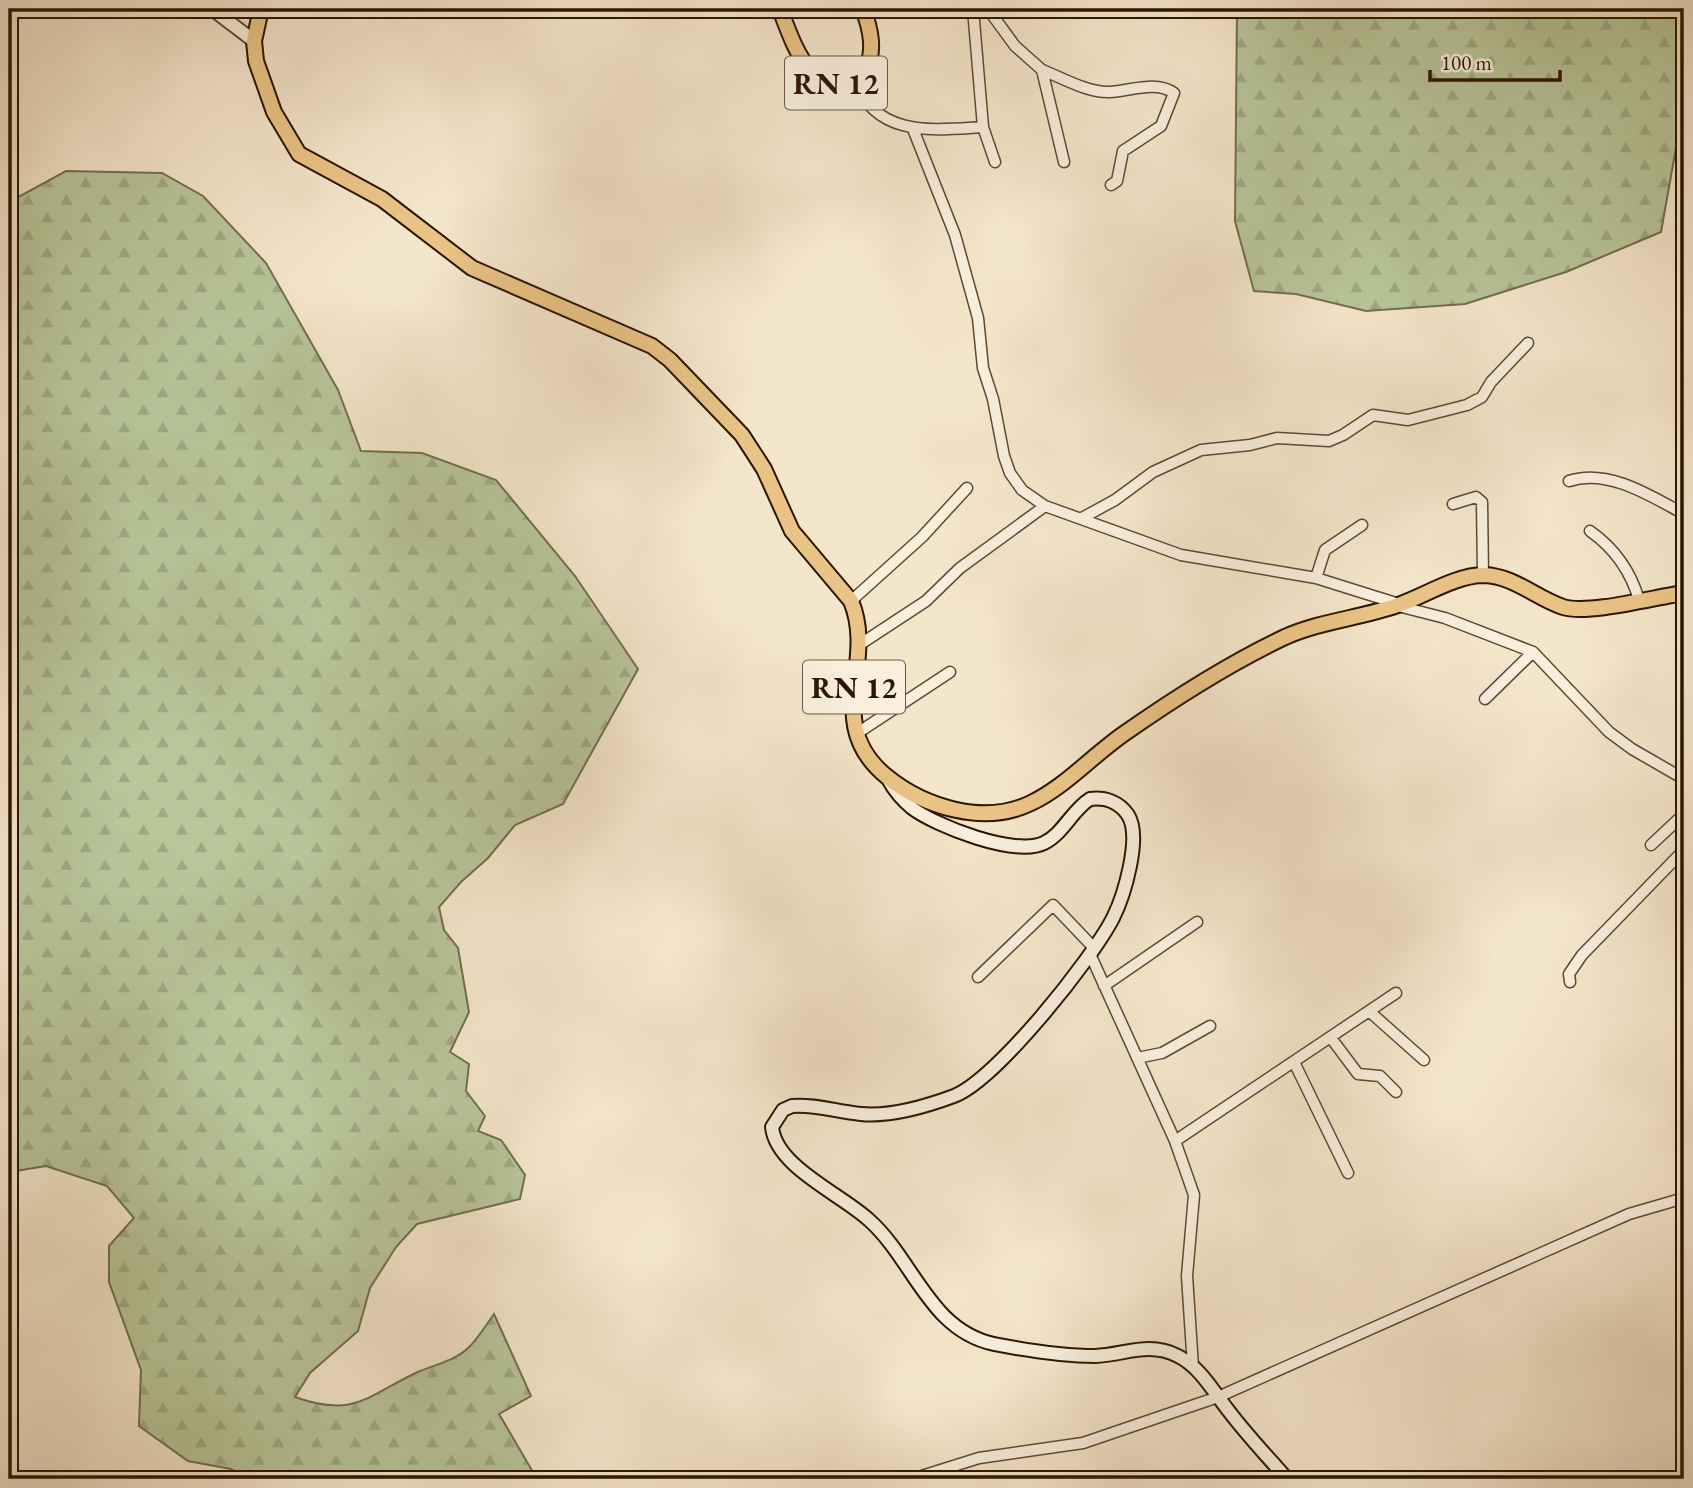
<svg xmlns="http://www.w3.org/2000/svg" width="1693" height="1488" font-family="'EB Garamond',serif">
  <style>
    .forest { fill: url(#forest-firs); stroke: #726e4e; stroke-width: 2 }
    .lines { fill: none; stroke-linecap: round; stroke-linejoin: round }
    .minor-casing { stroke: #5e4934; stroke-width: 13 }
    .tertiary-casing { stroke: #5e4934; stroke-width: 16 }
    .secondary-casing { stroke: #2c1502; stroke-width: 16 }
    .primary-casing { stroke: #2c1502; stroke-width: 18 }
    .minor { stroke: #f8efdd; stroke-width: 10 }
    .tertiary { stroke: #f8efdd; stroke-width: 12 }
    .secondary { stroke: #f8efdd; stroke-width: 12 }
    .primary { stroke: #eac386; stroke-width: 14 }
    .labels { text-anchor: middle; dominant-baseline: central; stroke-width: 6; stroke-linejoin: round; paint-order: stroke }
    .shield { fill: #f8efdd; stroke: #695644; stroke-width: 2 }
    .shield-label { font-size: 30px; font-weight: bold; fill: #2c1502 }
  </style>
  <defs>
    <pattern id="forest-firs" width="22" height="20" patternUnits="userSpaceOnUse" patternTransform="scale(1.75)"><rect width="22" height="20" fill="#b8c69a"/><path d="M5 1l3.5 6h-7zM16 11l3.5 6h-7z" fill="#9ea983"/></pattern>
  </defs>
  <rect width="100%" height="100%" fill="#f4e6cb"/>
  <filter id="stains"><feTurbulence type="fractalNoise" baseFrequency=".00286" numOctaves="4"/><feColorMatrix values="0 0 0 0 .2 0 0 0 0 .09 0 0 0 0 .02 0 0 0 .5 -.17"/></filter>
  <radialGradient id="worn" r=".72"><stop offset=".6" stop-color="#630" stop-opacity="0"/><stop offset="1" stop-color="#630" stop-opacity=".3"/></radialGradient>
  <path class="forest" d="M1237 9H1684V103L1661 232 1566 272 1465 304 1366 311 1296 294 1254 291 1235 221Z
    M66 171 162 173 203 196 266 263 338 390 361 451 422 453 496 480 575 576 638 669 563 804 515 825 488 858 461 882 439 907 444 930 458 948 469 1012 450 1052 469 1064 466 1091 485 1116 478 1131 501 1140 525 1175 520 1199 417 1224 396 1247 370 1288 358 1331 310 1373 295 1397C356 1419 369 1394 420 1371 435 1365 456 1360 468 1348 478 1339 486 1325 494 1314L531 1396 499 1414 537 1479H249L231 1469 188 1461 139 1426 141 1370 109 1282V1246L134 1218 107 1186 46 1166 9 1172V202Z"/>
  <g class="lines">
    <g class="minor-casing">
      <path id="minor" d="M973 9 983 127 995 162
        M988 9 1015 46 1042 70 1064 162
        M1042 70C1063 78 1088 93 1110 92 1130 91 1156 80 1174 93L1161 126 1123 151 1117 181 1111 185
        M854 80C877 138 932 130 983 127
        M913 129 955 235 978 318 983 368 993 399 1004 456 1010 473 1022 490 1045 506 1181 555 1316 578 1399 604
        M1569 481C1608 468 1651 496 1684 514
        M1453 504 1476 497 1482 502 1483 575
        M1082 518 1115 500 1153 472 1201 450 1250 445 1277 438 1329 441 1343 435 1373 415 1408 420 1467 405 1482 397 1491 382 1528 343
        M1590 531C1614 548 1631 572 1639 600
        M1316 578 1325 550 1362 525
        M851 601 922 537 967 488
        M1398 606 1445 618 1533 652 1609 732 1632 749 1684 779
        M859 645 926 601 960 568 1045 506
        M1485 699 1533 652
        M856 734 950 672
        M1651 845 1684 814
        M1090 954 1175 1141 1194 1195 1187 1276 1193 1367
        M978 977 1053 905 1094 948
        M1570 982 1569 974 1582 955 1684 850
        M1104 986 1197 922
        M1370 1012 1424 1060
        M1331 1038 1358 1074 1380 1076 1396 1092
        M1137 1058 1162 1053 1210 1026
        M1294 1062 1348 1173
        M1175 1141 1396 993
        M912 1479 979 1458 1083 1443 1218 1397 1629 1214 1684 1198"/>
    </g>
    <g class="tertiary-casing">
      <path id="tertiary" d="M212 9 254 41"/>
    </g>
    <g class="secondary-casing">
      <path id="secondary" d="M888 779C894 790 902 800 912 808 936 826 1015 857 1044 843 1063 834 1072 810 1090 799 1105 797 1119 802 1128 815 1142 837 1124 896 1113 918 1092 959 996 1080 954 1096 927 1106 890 1117 861 1114 837 1112 816 1104 792 1106L783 1110 772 1127C776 1167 841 1194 869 1220 914 1260 929 1330 994 1344 1025 1350 1063 1356 1095 1356 1124 1355 1149 1341 1178 1356 1200 1367 1213 1391 1228 1410 1246 1434 1267 1456 1287 1479"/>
    </g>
    <g class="primary-casing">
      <path id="primary" d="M261 9 254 41 256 61 274 112 299 154 382 199 472 268 652 346 670 360 742 435 764 469 792 531 851 601C877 663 822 723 886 776 924 807 984 826 1031 803 1065 787 1093 755 1125 733 1175 698 1230 663 1285 637 1321 621 1361 618 1398 605 1424 596 1456 575 1484 575 1514 576 1536 598 1563 607 1589 615 1655 597 1684 593
        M780 9C795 49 814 108 866 71 875 50 871 30 863 9"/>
    </g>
    <use href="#minor" class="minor"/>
    <use href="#tertiary" class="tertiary"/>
    <use href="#secondary" class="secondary"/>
    <use href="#primary" class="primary"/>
  </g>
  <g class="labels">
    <g class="shield">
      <rect x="785" y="56.5" width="102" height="53" rx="5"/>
      <rect x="803" y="660.5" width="102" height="53" rx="5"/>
    </g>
    <g class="shield-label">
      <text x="836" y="83">RN 12</text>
      <text x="854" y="687">RN 12</text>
    </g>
  </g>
  <rect width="1693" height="1488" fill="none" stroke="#f4e6cb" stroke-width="35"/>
  <rect x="10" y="10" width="1672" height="1467" fill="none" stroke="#2c1502" stroke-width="3.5"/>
  <rect x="18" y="18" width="1658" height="1453" fill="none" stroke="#2c1502" stroke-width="2"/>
  <path d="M1430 70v10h130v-10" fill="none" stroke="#2c1502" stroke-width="3.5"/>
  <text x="1441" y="70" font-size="21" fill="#2c1502" stroke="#f8efdd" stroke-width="5" paint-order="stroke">100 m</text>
  <rect width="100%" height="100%" filter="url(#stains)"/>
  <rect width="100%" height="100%" fill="url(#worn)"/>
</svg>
